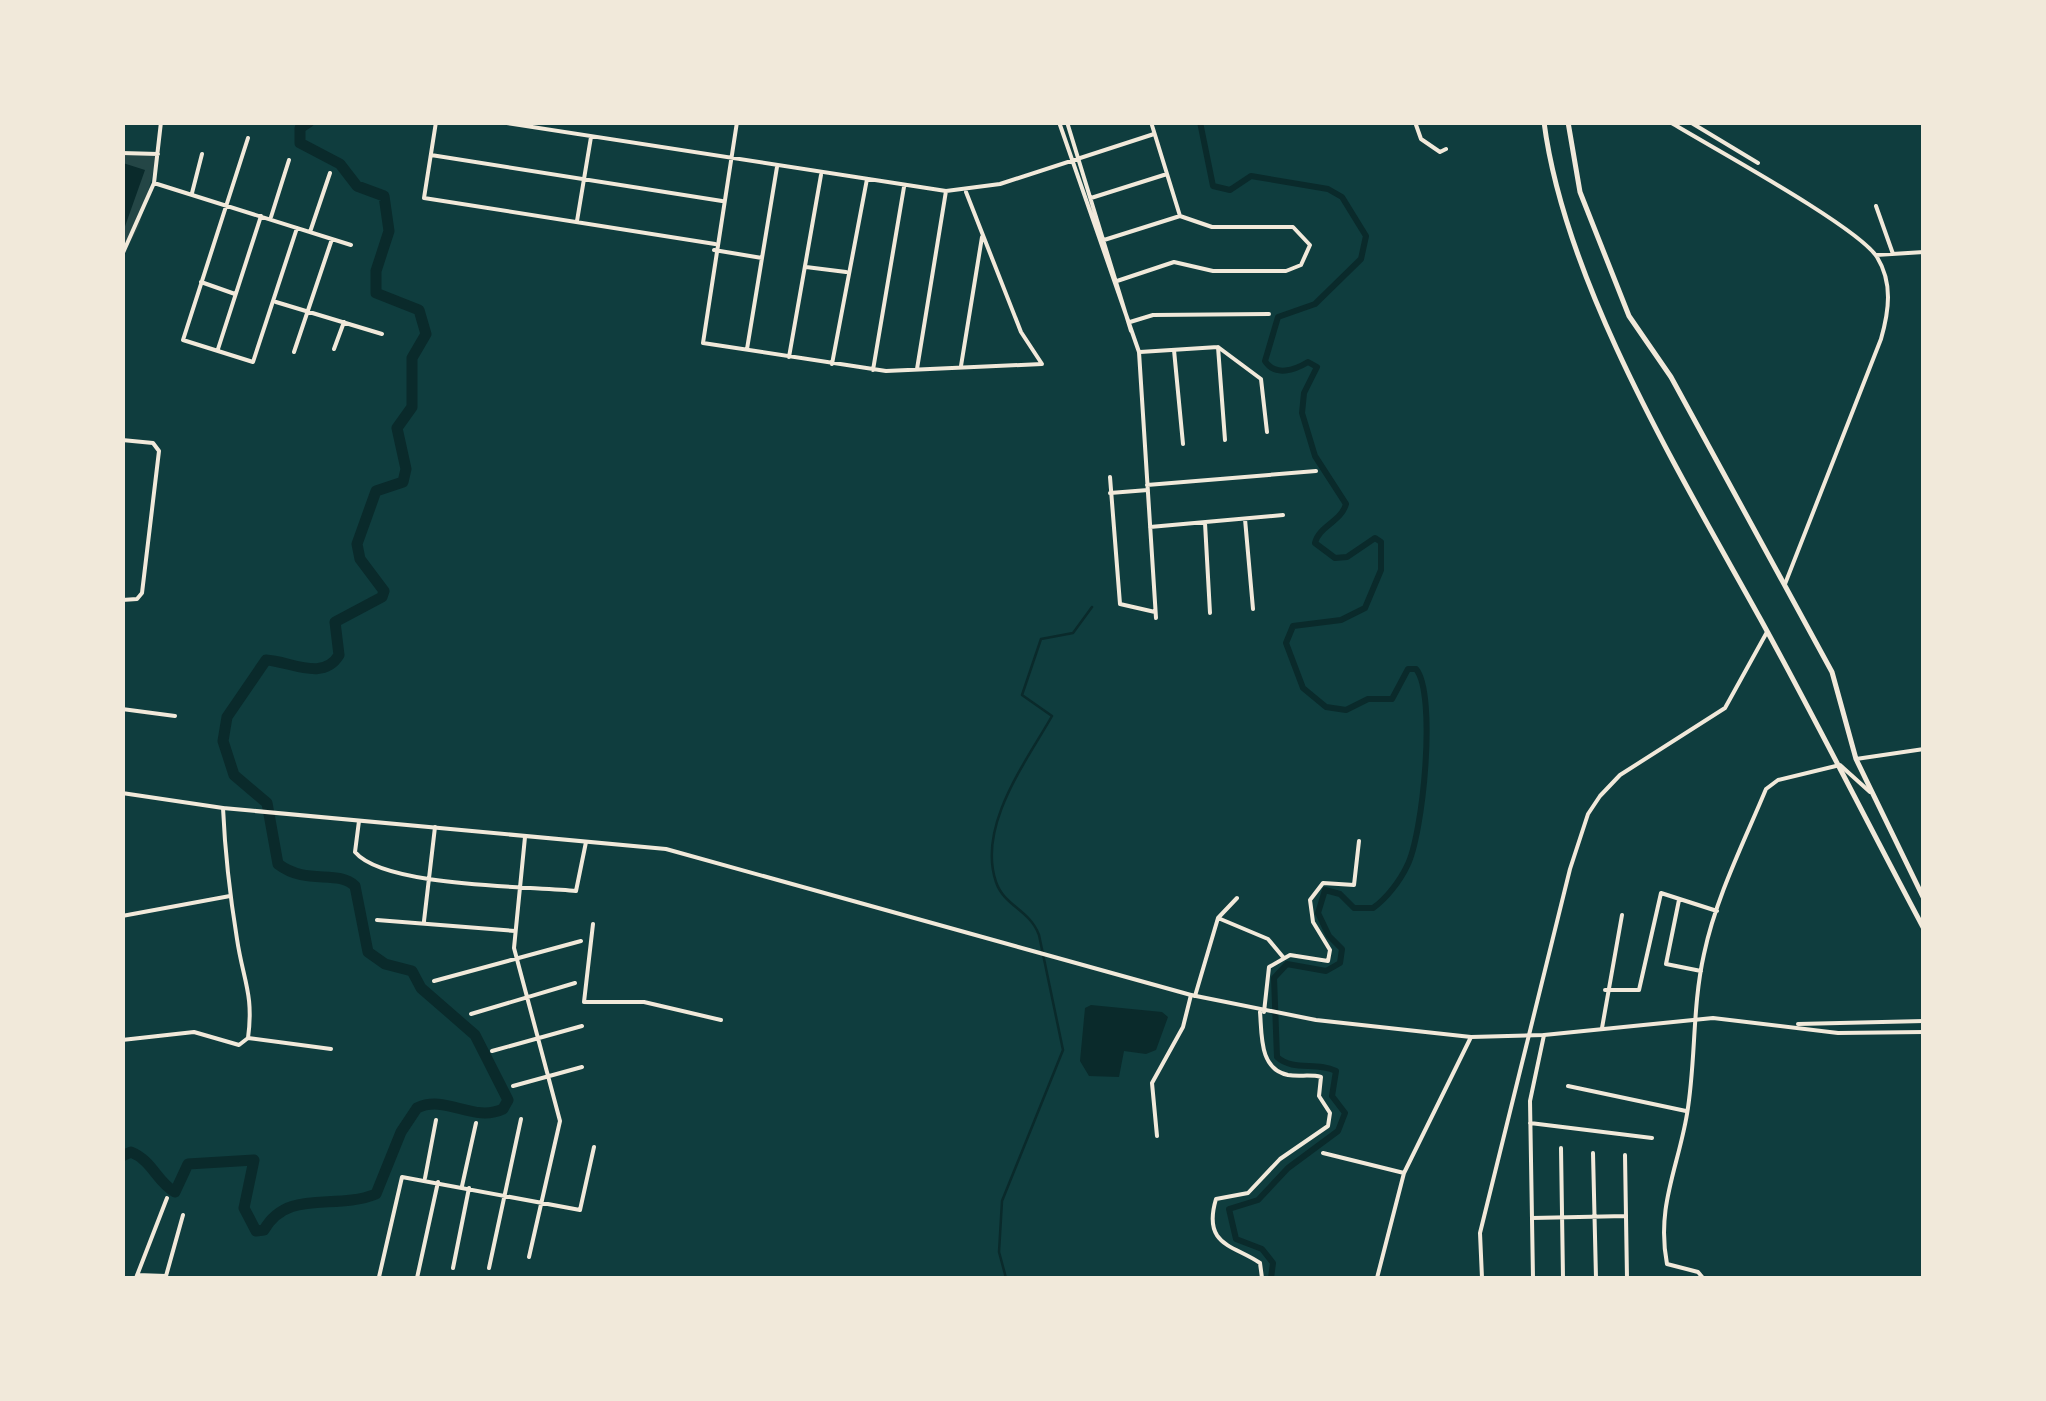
<svg xmlns="http://www.w3.org/2000/svg" width="2046" height="1401" font-family="'Alegreya Sans',sans-serif">
  <style>
    .green { fill: #244646 }
    .water { fill: #0a2a2b }
    .lines { fill: none; stroke-linecap: round; stroke-linejoin: round }
    .stream { stroke: #0a2a2b; stroke-width: 2.5 }
    .canal { stroke: #0a2a2b; stroke-width: 6 }
    .river { stroke: #0a2a2b; stroke-width: 11 }
    .minor { stroke: #f1e9da; stroke-width: 4 }
    .tertiary { stroke: #f1e9da; stroke-width: 4 }
    .trunk { stroke: #f1e9da; stroke-width: 5 }
  </style>
  <rect width="100%" height="100%" fill="#0f3d3e"/>
  <path class="green" d="M123 153 158 154 139 226 123 255Z"/>
  <path class="water" d="M123 163 145 170 123 232 122 163Z
    M1091 1005 1162 1012 1168 1017 1156 1050 1146 1054 1124 1051 1119 1077 1089 1076 1080 1061 1085 1008Z"/>
  <g class="lines">
    <path class="stream" d="M1006 1278 999 1252 1002 1201 1063 1050 1039 935C1030 910 1004 906 996 882 977 826 1026 762 1052 716L1022 695 1041 639 1073 633 1092 607"/>
    <path class="canal" d="M1200 122 1213 186 1230 190 1251 176 1328 189 1342 197 1366 236 1361 259 1315 304 1278 317 1265 361C1275 377 1295 370 1308 362L1317 367 1304 393 1302 413 1315 456 1346 504C1341 522 1319 526 1315 543L1335 558 1347 557 1375 538 1381 542V570L1365 608 1341 620 1293 626 1286 643 1303 688 1326 707 1346 710 1368 699H1392L1408 669H1416C1437 694 1423 836 1407 866 1400 881 1386 899 1373 908H1354L1340 894 1325 890 1318 913 1329 936 1342 949 1340 963 1326 971 1287 964 1274 978 1277 1057C1294 1072 1316 1061 1336 1071L1332 1096 1345 1113 1338 1131 1288 1168 1258 1200 1229 1209 1236 1239 1262 1249 1273 1263 1271 1278"/>
    <path class="river" d="M122 1156 131 1152C153 1161 156 1181 175 1192L188 1164 254 1160 244 1208 256 1231 264 1230C288 1188 334 1211 376 1194L401 1132 417 1108C446 1094 473 1123 503 1109L508 1100 475 1035 421 988 412 971 385 964 368 952 355 886C337 869 307 886 278 864L267 803 234 775 223 741 227 717 266 660C290 661 323 682 339 655L335 622 382 597 384 591 360 559 357 544 376 491 403 482 406 469 397 428 412 407V358L426 334 419 310 376 293V271L389 231 384 196 357 186 340 164 300 143V128L309 122"/>
    <path class="minor" d="M436 122 424 198 715 244
      M500 122 946 191 1000 184 1154 134
      M737 122 703 343 886 371 1042 364 1021 332 966 192
      M1059 122 1139 352 1156 618
      M1067 122 1131 331
      M1151 122 1180 216
      M1415 122 1421 139 1440 152 1446 149
      M1670 122C1709 146 1857 226 1877 257 1893 283 1889 311 1881 339L1785 584
      M1690 122 1758 163
      M248 138 183 340 253 362 297 228
      M122 153 158 154
      M431 155 722 201
      M154 183 351 245
      M192 193 202 154
      M1091 198 1167 174
      M1876 206 1893 254
      M271 217 289 160
      M577 221 591 137
      M310 232 330 173
      M1104 240 1180 216 1212 227H1293L1310 245 1301 265 1286 271H1213L1174 262 1117 281
      M714 250 762 258
      M122 255 154 183 161 122
      M1876 255 1924 252
      M806 267 846 272
      M201 282 235 294
      M276 302 382 334
      M1130 322 1153 315 1269 314
      M1218 347 1225 440
      M218 349 261 216
      M334 349 344 322
      M747 349 777 167
      M1174 350 1183 444
      M294 352 332 239
      M1140 352 1218 347 1261 379 1267 432
      M789 357 821 175
      M832 364 867 179
      M961 366 982 237
      M917 369 946 191
      M873 370 904 187
      M122 440 153 443 159 451 142 593 137 599 122 600
      M1110 477 1120 604 1155 612
      M1147 485 1316 471
      M1110 493 1148 490
      M1245 519 1253 609
      M1205 523 1210 613
      M1150 527 1283 515
      M122 709 175 716
      M1856 759 1924 749
      M223 808C225 852 230 896 237 939 243 980 254 994 248 1038
      M359 821 355 852C384 887 527 886 576 891L586 842
      M525 837 514 948 560 1121 529 1257
      M1679 900 1666 964 1701 971
      M122 916 230 896
      M1218 918 1268 939 1283 957
      M377 920 515 931
      M424 921 435 827
      M593 924 584 1002H644L721 1020
      M434 981 581 941
      M1605 990H1639L1661 893 1717 911
      M1195 996 1218 918 1237 898
      M1260 1012C1262 1035 1259 1069 1288 1075 1299 1077 1311 1074 1321 1077L1319 1096 1330 1113 1328 1126 1280 1159 1248 1193 1216 1199C1202 1246 1234 1245 1260 1263L1262 1278
      M1264 1012 1269 967 1290 955 1328 961 1330 950 1313 922 1310 900 1323 883 1354 885 1359 841
      M471 1014 575 983
      M1602 1028 1622 915
      M122 1040 194 1032 239 1045 248 1038 331 1049
      M492 1051 582 1026
      M513 1086 582 1067
      M1568 1086 1686 1111
      M1530 1123 1652 1138
      M1157 1136 1152 1083 1183 1027 1191 995
      M1561 1148 1563 1278
      M1323 1153 1404 1173
      M1593 1153 1596 1278
      M1625 1155 1627 1278
      M425 1178 436 1120
      M462 1186 476 1123
      M1532 1218 1626 1216
      M453 1268 469 1188
      M489 1268 521 1119
      M137 1275 166 1276 183 1215
      M379 1277 402 1177 580 1210 594 1147
      M136 1278 167 1198
      M417 1278 438 1182
      M1377 1278 1404 1173 1471 1037
      M1482 1278 1480 1233 1570 869 1588 814 1600 796 1620 775 1725 708 1767 632
      M1533 1278 1530 1101 1544 1035
      M1703 1278 1698 1272 1667 1264C1656 1207 1678 1168 1687 1114 1696 1061 1692 1007 1704 954 1716 897 1744 842 1766 789L1778 780 1840 765 1870 792"/>
    <path class="tertiary" d="M122 793 223 808 666 849 1191 995 1316 1020 1471 1037 1544 1035 1713 1018 1838 1033 1924 1032
      M1798 1024 1924 1021"/>
    <path class="trunk" d="M1544 122C1565 285 1682 477 1761 620 1817 722 1869 826 1924 929
      M1568 122 1580 192 1629 316 1671 377 1832 672 1856 759 1924 899"/>
  </g>
  <rect width="2046" height="1401" fill="none" stroke="#f1e9da" stroke-width="250"/>
</svg>
